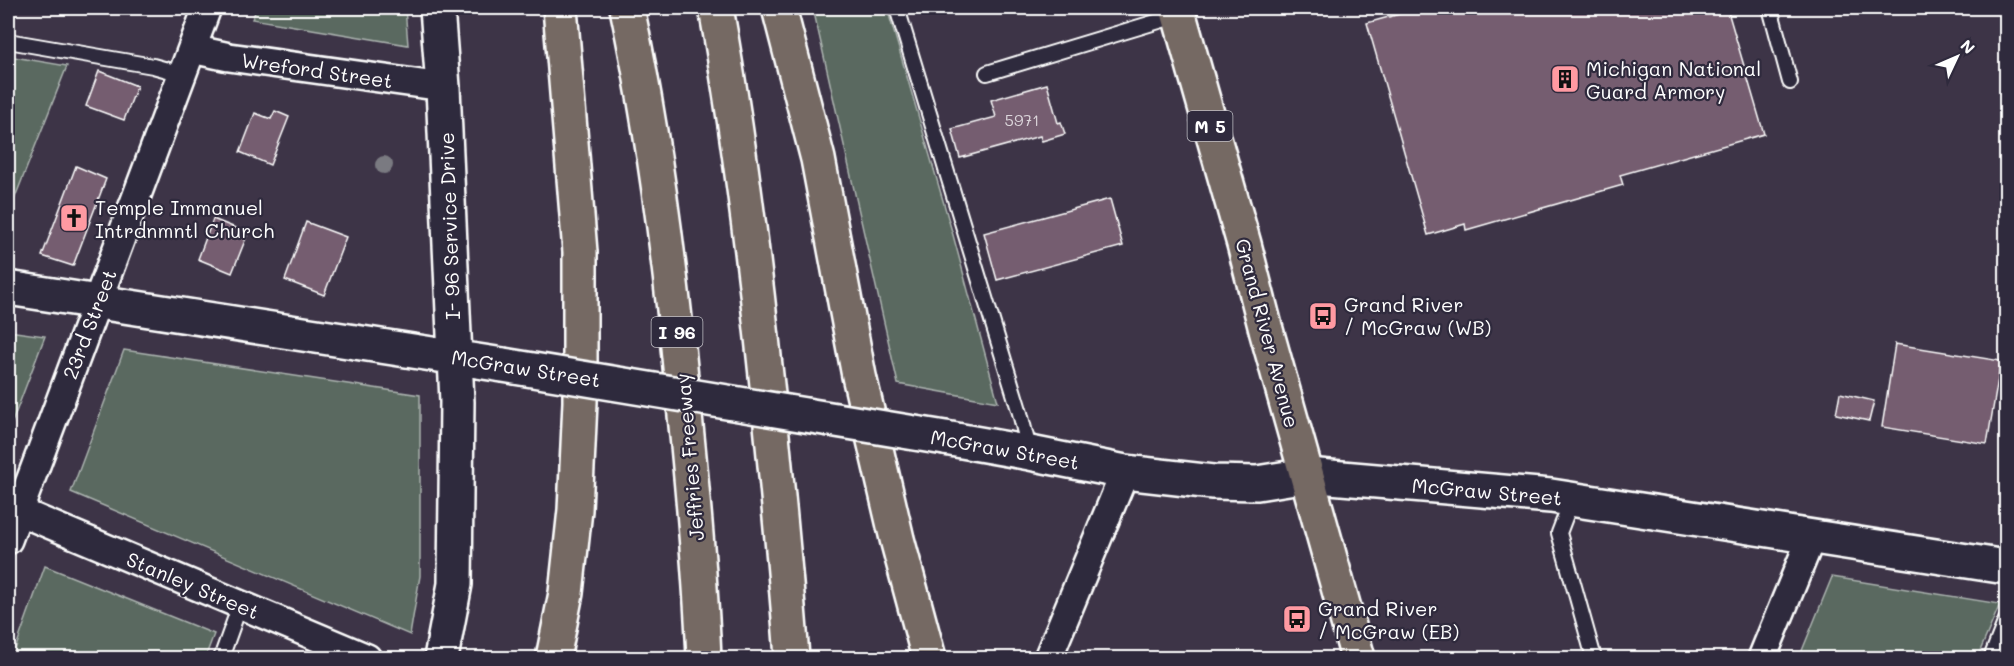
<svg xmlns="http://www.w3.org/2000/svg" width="2014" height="666" font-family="Mali,sans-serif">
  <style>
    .green { fill: #5a6960; stroke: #acb4b0; stroke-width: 1.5 }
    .building { fill: #755d6f; stroke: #fff; stroke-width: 1.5 }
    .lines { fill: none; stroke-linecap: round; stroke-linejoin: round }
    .service-casing { stroke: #fff; stroke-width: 18 }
    .minor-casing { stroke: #fff; stroke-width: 32 }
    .tertiary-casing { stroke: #fff; stroke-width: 38 }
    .primary-casing { stroke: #fff; stroke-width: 38 }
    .motorway-casing { stroke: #fff; stroke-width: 38 }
    .service { stroke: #2f2a3d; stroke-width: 14 }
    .minor { stroke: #2f2a3d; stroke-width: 27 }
    .tertiary { stroke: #2f2a3d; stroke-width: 33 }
    .primary { stroke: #756964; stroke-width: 33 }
    .motorway { stroke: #756964; stroke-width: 33 }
    .tertiary-bridge-casing { stroke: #fff; stroke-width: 38; stroke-linecap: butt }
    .tertiary-bridge { stroke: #2f2a3d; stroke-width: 33 }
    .tree { fill: #7a7a81 }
    .labels { text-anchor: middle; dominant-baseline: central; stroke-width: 4.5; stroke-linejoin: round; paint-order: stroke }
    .number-label { font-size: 16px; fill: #dcd6db }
    .shield { fill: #2f2a3d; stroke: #c1bfc5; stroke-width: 1.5 }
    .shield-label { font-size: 18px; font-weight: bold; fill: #fff }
    .poi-label { font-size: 20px; fill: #fff; stroke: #2f2a3d; text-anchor: start }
    .street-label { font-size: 20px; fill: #fff; stroke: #2f2a3d }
  </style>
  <rect width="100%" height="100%" fill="#3d3447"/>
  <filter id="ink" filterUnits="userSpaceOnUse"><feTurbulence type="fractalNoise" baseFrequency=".0167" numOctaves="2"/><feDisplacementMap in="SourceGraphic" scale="12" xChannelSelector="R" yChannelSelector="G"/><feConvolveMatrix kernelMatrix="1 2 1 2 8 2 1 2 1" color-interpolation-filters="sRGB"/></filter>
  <g filter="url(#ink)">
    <path class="green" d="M257 8H405L408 45 252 19Z
      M813 8H887L953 235 998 402 898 384Z
      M8 56 67 66 8 215Z
      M8 331 45 336 8 433Z
      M124 350 420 395V576L410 635 71 492Z
      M45 566 214 634 205 658H12Z
      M1832 577 2000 604 1977 658H1799Z"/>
    <path class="building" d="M1421 8H1727L1764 134 1620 175 1623 185 1466 230 1465 224 1428 235 1367 23Z
      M99 71 137 86 124 120 86 106Z
      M1047 84 1058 123 1061 122 1065 134 1042 141 1040 136 960 158 952 129 996 117 991 100Z
      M275 111 289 117 270 165 240 152 255 113 271 119Z
      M76 166 106 179 73 266 42 256Z
      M1110 199 1123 246 997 280 984 233Z
      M213 219 248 233 232 273 198 259Z
      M306 222 346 237 324 295 285 280Z
      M1895 344 2001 361 1987 444 1882 427Z
      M1840 393 1874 401 1869 421 1836 414Z"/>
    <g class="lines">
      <g class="service-casing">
        <path id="service" d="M897 8 1020 413 1030 453
          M1770 8 1790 82
          M8 41 153 66 182 74
          M987 73 1179 15
          M1572 499 1559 533 1594 658
          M221 658 240 605
          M1991 658 2006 620"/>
      </g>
      <g class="minor-casing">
        <path id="minor" d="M192 49 229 57 443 87
          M18 511 367 658
          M8 540 207 8
          M1048 658 1125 472
          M1762 658 1812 536"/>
      </g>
      <g class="tertiary-casing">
        <path id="tertiary" d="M437 8 443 87 457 402 455 584 441 658
          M8 288 503 365
          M945 438 1030 453 1125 472 1213 482 1257 483 1307 475 1551 496 2006 567"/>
      </g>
      <g class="primary-casing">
        <path id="primary" d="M1177 8 1244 244 1266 330 1358 658"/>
      </g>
      <g class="motorway-casing">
        <path id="motorway" d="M627 8C653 129 669 253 681 377 691 471 700 564 704 658
          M716 8C742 153 759 299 773 445 780 516 787 587 792 658
          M779 8 818 159 859 376 897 539 929 658
          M553 658 566 593 575 510 580 402V252L560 8"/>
      </g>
      <use href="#service" class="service"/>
      <use href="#minor" class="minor"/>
      <use href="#tertiary" class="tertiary"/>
      <use href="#primary" class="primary"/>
      <use href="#motorway" class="motorway"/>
      <g class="tertiary-bridge-casing">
        <path id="tertiary-bridge" d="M503 365 945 438"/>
      </g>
      <use href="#tertiary-bridge" class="tertiary-bridge"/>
    </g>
    <circle class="tree" cx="384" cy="165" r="9"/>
  </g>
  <defs>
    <g id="building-square" transform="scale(1.5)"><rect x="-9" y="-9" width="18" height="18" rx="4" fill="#ff9aa2" stroke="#2f2a3d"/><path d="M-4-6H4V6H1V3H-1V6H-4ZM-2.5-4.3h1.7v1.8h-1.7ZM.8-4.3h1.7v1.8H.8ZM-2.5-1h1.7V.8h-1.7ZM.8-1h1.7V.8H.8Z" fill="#111"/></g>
    <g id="church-square" transform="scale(1.5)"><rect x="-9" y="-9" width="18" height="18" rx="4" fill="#ff9aa2" stroke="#2f2a3d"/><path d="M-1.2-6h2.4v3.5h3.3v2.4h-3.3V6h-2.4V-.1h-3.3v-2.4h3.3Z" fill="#111"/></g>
    <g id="bus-square" transform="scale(1.5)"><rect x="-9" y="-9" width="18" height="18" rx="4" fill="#ff9aa2" stroke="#2f2a3d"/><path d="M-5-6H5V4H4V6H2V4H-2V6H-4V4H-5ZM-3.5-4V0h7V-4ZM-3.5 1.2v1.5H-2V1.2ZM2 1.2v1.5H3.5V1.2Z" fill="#111"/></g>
  </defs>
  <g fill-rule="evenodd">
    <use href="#building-square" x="1565" y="79"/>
    <use href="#church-square" x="74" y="218"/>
    <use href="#bus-square" x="1323" y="316"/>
    <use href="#bus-square" x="1297" y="619"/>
  </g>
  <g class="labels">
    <g class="number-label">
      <text x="1022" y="119">5971</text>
    </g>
    <g class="shield">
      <rect x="1187.5" y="111" width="45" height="30" rx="4.5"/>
      <rect x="651.5" y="317" width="51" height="30" rx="4.5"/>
    </g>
    <g class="shield-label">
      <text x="1210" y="126">M 5</text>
      <text x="677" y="332">I 96</text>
    </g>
    <g class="poi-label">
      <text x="1586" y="68">Michigan National<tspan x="1586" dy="23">Guard Armory</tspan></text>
      <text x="95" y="207">Temple Immanuel<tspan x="95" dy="23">Intrdnmntl Church</tspan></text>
      <text x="1344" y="304">Grand River<tspan x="1344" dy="23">/ McGraw (WB)</tspan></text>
      <text x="1318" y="608">Grand River<tspan x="1318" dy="23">/ McGraw (EB)</tspan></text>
    </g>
    <g class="street-label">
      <text transform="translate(317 70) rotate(8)">Wreford Street</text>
      <text transform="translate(449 226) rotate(-92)">I- 96 Service Drive</text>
      <text transform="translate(89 324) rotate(-69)">23rd Street</text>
      <text transform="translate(1268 333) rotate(75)">Grand River Avenue</text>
      <text transform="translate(526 368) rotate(9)">McGraw Street</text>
      <text transform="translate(1005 449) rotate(10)">McGraw Street</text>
      <text transform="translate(689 457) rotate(-95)">Jeffries Freeway</text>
      <text transform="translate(1487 491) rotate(5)">McGraw Street</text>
      <text transform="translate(193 585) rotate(23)">Stanley Street</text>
    </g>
  </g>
  <rect width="2014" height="666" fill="none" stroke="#2f2a3d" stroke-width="30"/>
  <rect x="15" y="15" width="1984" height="636" fill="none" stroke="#fff" stroke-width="2" filter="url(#ink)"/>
  <g transform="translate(1957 57) rotate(46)" stroke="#2f2a3d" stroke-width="4.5" paint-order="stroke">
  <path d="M0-4.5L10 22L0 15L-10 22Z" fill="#ffffff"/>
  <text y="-9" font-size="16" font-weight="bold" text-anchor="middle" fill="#ffffff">N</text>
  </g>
</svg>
